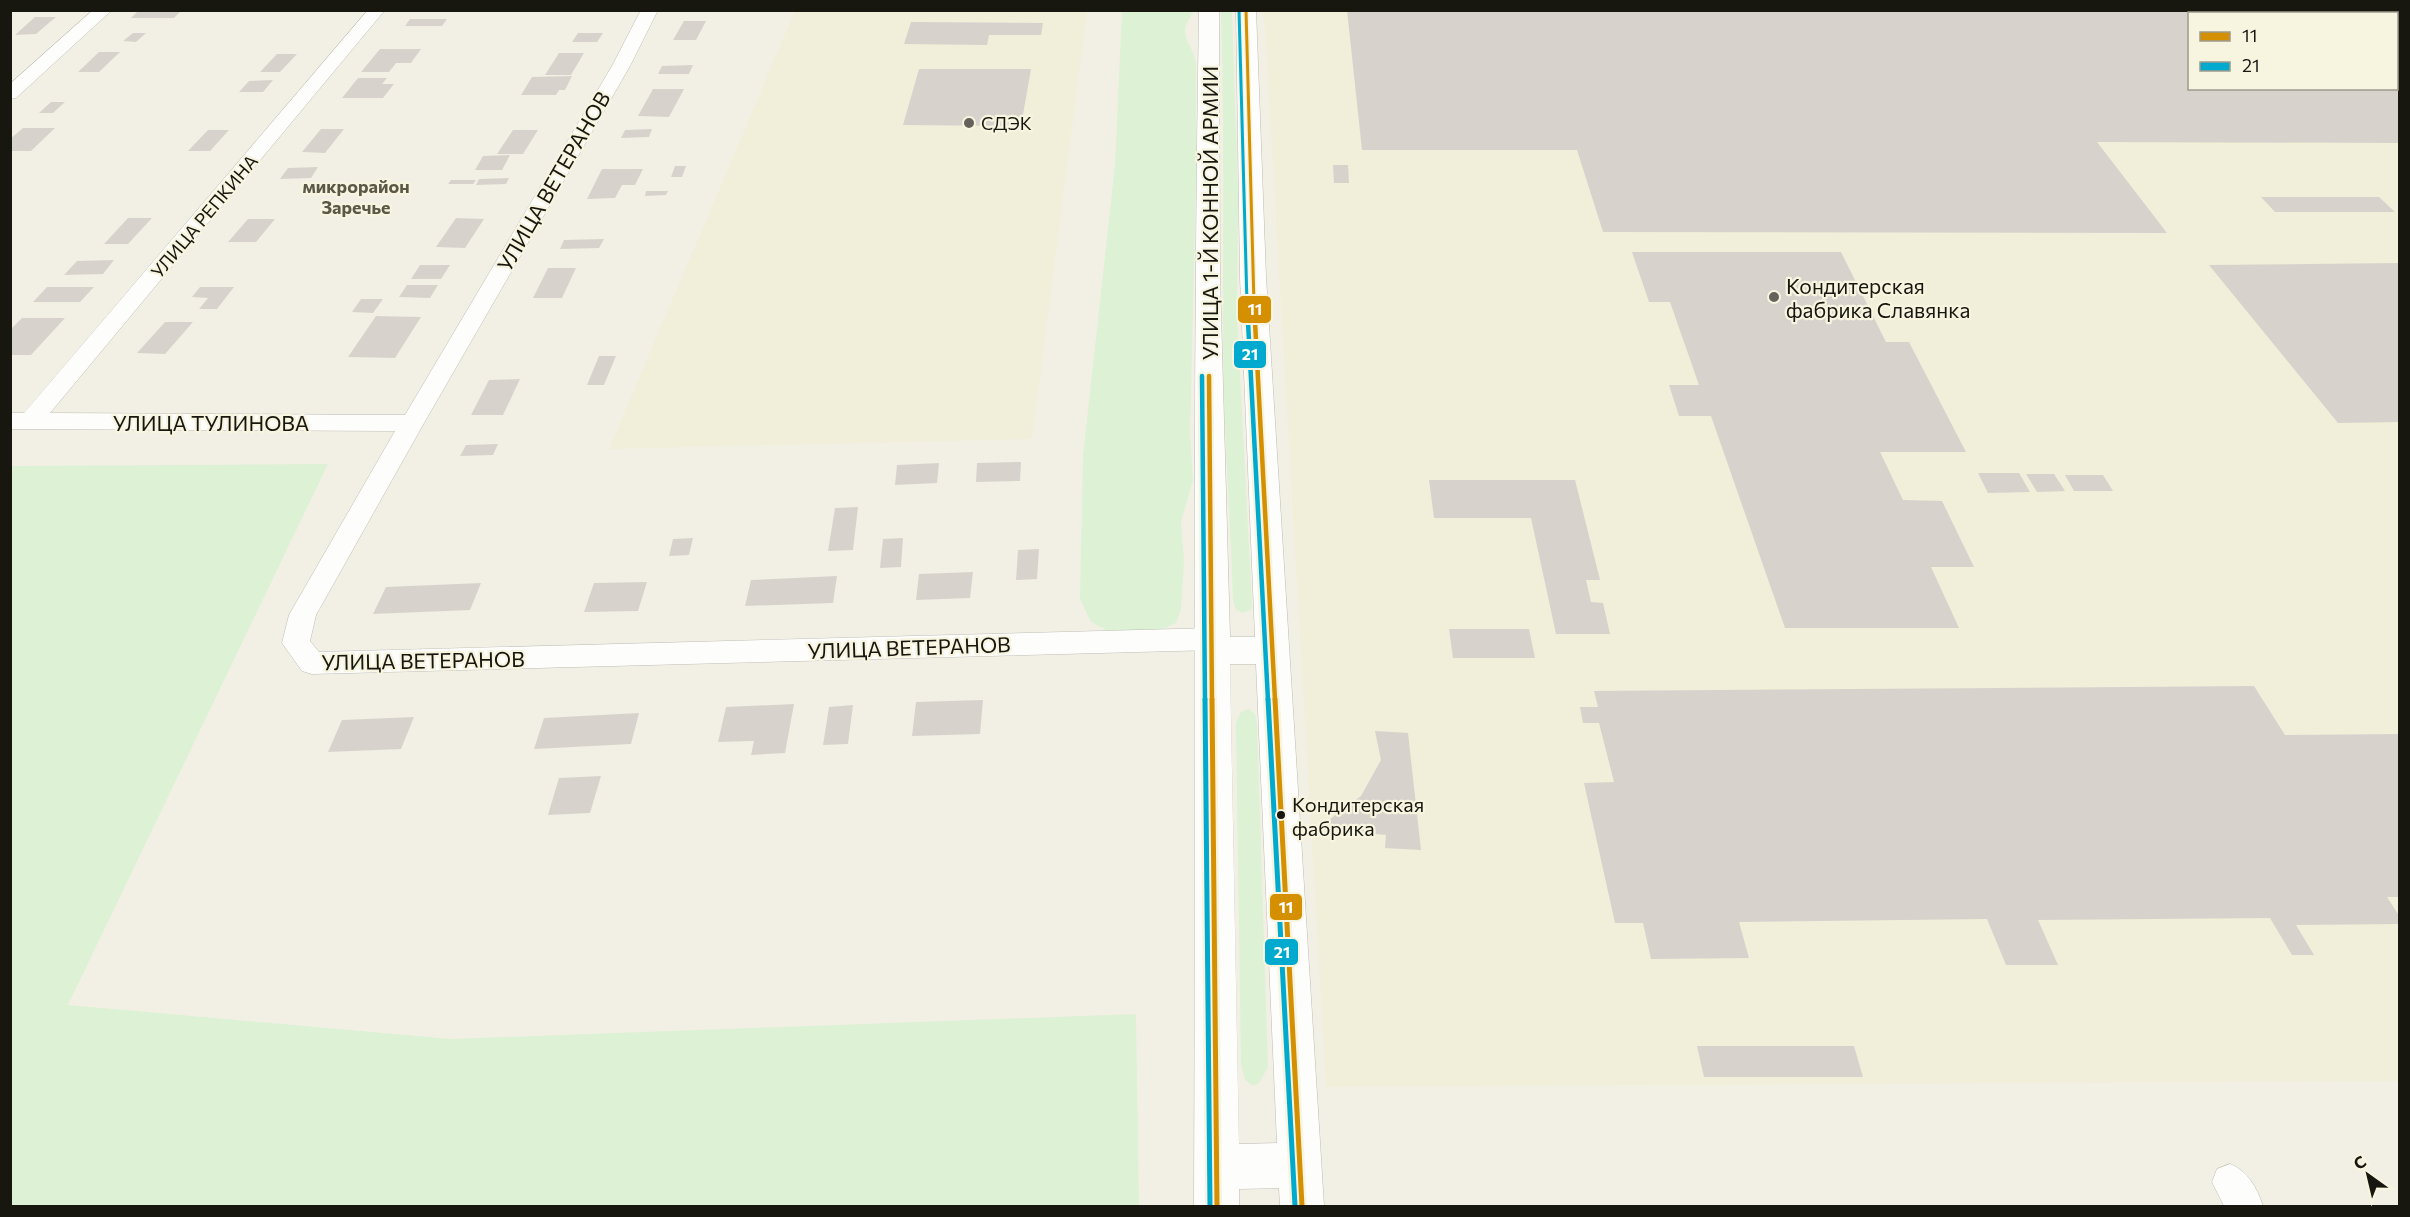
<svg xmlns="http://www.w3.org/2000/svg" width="2410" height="1217" font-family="Commissioner,sans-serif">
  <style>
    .built { fill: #f1eed9; fill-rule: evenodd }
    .green { fill: #ddf1d5 }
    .building { fill: #d7d3cc; fill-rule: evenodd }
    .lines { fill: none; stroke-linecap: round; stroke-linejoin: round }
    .street-casing { stroke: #bebcb4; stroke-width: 1 }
    .secondary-casing { stroke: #bebcb4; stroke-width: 1 }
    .street { fill: #fdfdfb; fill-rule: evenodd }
    .secondary { fill: #fdfdfb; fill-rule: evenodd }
    .bus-1-far2-casing { stroke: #f7f4e0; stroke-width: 6 }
    .bus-1-far1-casing { stroke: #f7f4e0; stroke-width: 9 }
    .bus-1-casing { stroke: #f7f4e0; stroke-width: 10 }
    .bus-2-far2-casing { stroke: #f7f4e0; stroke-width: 6 }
    .bus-2-far1-casing { stroke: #f7f4e0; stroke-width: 9 }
    .bus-2-casing { stroke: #f7f4e0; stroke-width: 10 }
    .bus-1-far2 { stroke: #d59002; stroke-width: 3 }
    .bus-1-far1 { stroke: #d59002; stroke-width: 4.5 }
    .bus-1 { stroke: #d59002; stroke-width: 5 }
    .bus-2-far2 { stroke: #00a9ce; stroke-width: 3 }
    .bus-2-far1 { stroke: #00a9ce; stroke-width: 4.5 }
    .bus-2 { stroke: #00a9ce; stroke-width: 5 }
    .poi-dot { fill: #64625a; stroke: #f7f4e0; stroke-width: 2 }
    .bus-dot { fill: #17160f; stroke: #f7f4e0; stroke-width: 2 }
    .labels { text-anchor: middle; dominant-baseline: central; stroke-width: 4.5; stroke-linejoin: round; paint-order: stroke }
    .far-poi-label { font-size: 18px; fill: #17160f; stroke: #f7f4e0; text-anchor: start }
    .far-neighbourhood-label { font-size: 18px; font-weight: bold; fill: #5a5847; stroke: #f7f4e0 }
    .far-street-label { font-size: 18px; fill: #17160f; stroke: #f7f4e0 }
    .bus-label { font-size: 20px; fill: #17160f; stroke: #f7f4e0; text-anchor: start }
    .street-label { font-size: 21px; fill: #17160f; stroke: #f7f4e0 }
    .poi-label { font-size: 21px; fill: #17160f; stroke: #f7f4e0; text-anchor: start }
    .line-badge { stroke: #f7f4e0; stroke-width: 2 }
    .badge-label { font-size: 16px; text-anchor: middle; font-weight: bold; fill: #fff }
  </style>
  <rect width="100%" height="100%" fill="#f2f0e5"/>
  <path class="built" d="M795 11H1087L1032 439 609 449Z
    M1264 11H2399V1081L1326 1087ZM2190 14H2396V88H2190Z"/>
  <path class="green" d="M1122 11H1194C1174 39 1193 40 1196 64V183L1190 433 1193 480 1181 522 1184 561 1181 609 1176 623 1162 629 1110 632 1091 622 1080 599 1083 456 1115 165Z
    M1221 11H1232L1238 197 1237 316 1252 606 1251 610 1242 613 1236 610 1233 600C1230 511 1223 422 1223 332 1223 225 1224 118 1221 11Z
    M328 464 68 1005 451 1039 1136 1014 1139 1206H11V466Z
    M1249 709 1255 714 1257 724 1268 1067 1259 1083 1253 1086 1245 1080 1241 1066 1236 723 1241 712Z"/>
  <path class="building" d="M139 10H182L174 18H131Z
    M1347 10H2400V143L2097 142 2167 233 1603 232 1577 150H1362ZM2190 14H2396V88H2190Z
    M35 17H56L36 34 15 35Z
    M410 19H447L442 26H405Z
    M684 21H706L696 40H673Z
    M911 22 1043 23 1041 35H989L987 45 904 44Z
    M133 33H146L136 42 123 41Z
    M578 33H603L597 42H572Z
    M380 49H421L411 63H396L389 72H361Z
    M99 52H120L99 72H78Z
    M559 53H584L571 75H545Z
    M277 54H297L280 72H260Z
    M693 65 689 74H658L662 66Z
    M919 69H1031L1021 126 903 125Z
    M572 76 565 90H559L556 95H521L532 77Z
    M358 78H387L382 84H394L383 98H342Z
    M273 80 263 92H239L249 81Z
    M653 89H684L669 117 638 116Z
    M51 102H65L53 113H39Z
    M23 128H55L31 151H10V139Z
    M321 129H344L325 153 302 152Z
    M652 129 649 137 621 138 625 130Z
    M208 130H229L210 151H188Z
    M513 130H538L523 154H497Z
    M510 155 502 170H475L483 156Z
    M1333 165H1348L1349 183H1334Z
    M675 166H686L682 177H671Z
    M318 167 311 178 280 179 288 168Z
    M602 169H643L635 185H622L615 198 587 199Z
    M509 178 506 184 476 185 479 179Z
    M451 180H476L473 184H448Z
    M646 191H668L666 195 645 196Z
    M2261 197H2379L2395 212H2275Z
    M128 218H152L128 244H104Z
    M456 218 484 219 465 248 436 247Z
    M248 219H275L256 242H228Z
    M604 239 599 248 560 249 564 240Z
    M1632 252H1841L1886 342H1909L1966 452H1880L1903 500 1942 501 1974 567H1931L1959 628H1785L1711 416H1679L1669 385H1699L1670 302H1649Z
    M114 260 103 274 64 275 77 261Z
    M2400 263V422L2338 423 2209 265Z
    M420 265H450L441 279H411Z
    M548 268H576L562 298H533Z
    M407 285H438L430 298 399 297Z
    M47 287H94L80 302H33Z
    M200 287H234L217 309H199L208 298 192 297Z
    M361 299H383L373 313 352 312Z
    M376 316 421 317 395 358 348 357Z
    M22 318H65L31 355H10V330Z
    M165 322H193L165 354 137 353Z
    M599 356H616L604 385H587Z
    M520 379 503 415H471L489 380Z
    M498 444 493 455 460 456 466 445Z
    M1021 462 1020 481 976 482 977 463Z
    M939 463 937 483 895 485 897 465Z
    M1978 473H2019L2030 492 1988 493Z
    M2026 474H2054L2065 491 2037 492Z
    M2065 475H2103L2113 491H2074Z
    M1429 480H1575L1600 580H1586L1591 602 1603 603 1610 634H1556L1531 518H1434Z
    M858 507 853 550 828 551 835 508Z
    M693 538 689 555 669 556 673 539Z
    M903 538 901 567 880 568 883 539Z
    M1039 549 1037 579 1016 580 1018 550Z
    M973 572 970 598 916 600 919 574Z
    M837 576 833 603 745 606 751 580Z
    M647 582 638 611 584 612 594 583Z
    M481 583 470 610 373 614 386 587Z
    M1449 629H1529L1535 658H1453Z
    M2254 686 2285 735 2400 734V897H2387L2400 917V924L2296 925 2314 955H2292L2270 918 2038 920 2058 965H2006L1987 919 1739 922 1749 958 1651 959 1643 923H1615L1584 783 1614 782 1599 723H1583L1580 707H1598L1594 691Z
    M983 700 980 734 912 736 916 702Z
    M794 704 785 753 751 755 754 741 718 742 726 707Z
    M853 705 848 744 823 745 829 707Z
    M639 713 631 744 534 749 544 718Z
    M414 717 401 749 328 752 342 720Z
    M1375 731 1408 733 1421 850 1385 848 1386 835 1318 828 1361 796 1381 760Z
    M601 776 590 813 548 815 559 778Z
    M1697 1046H1854L1863 1077H1704Z"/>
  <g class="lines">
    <g class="street-casing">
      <path id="street" d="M93 10H112L16 98 10 99V84Z
        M368 10H385L50 413 405 415 612 66 641 10H658L630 66 424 423 316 615 310 641 319 652 1213 628 1223 631 1227 639 1223 647 1213 650 312 674 302 671 282 643 289 615 395 431 10 429V413H24Z
        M2230 1164C2248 1171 2257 1188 2263 1206H2224L2212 1182 2217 1169Z"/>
    </g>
    <g class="secondary-casing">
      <path id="secondary" d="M1199 10H1219L1220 277 1230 637H1255L1240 277 1236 10H1256L1266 277 1324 1206H1280L1279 1188 1239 1189V1206H1194C1196 808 1192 409 1199 10ZM1230 664H1256L1277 1143 1239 1144Z"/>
    </g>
    <use href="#street" class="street"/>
    <use href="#secondary" class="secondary"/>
    <g class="bus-1-far2-casing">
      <path id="bus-1-far2" d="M1246 10 1254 304"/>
    </g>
    <g class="bus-1-far1-casing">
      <path id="bus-1-far1" d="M1254 303 1275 700
        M1209 376 1212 700"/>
    </g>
    <g class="bus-1-casing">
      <path id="bus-1" d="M1212 699 1217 1206
        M1275 699 1302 1206"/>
    </g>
    <g class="bus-2-far2-casing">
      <path id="bus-2-far2" d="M1239 10 1247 304"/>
    </g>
    <g class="bus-2-far1-casing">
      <path id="bus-2-far1" d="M1247 303 1268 700
        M1202 376 1205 700"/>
    </g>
    <g class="bus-2-casing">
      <path id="bus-2" d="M1205 699 1210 1206
        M1268 699 1295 1206"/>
    </g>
    <use href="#bus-1-far2" class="bus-1-far2"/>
    <use href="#bus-1-far1" class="bus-1-far1"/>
    <use href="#bus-1" class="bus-1"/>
    <use href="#bus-2-far2" class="bus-2-far2"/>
    <use href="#bus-2-far1" class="bus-2-far1"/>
    <use href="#bus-2" class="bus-2"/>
  </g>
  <g class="poi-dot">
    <circle cx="969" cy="123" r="6"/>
    <circle cx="1774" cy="297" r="6"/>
  </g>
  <circle class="bus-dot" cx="1281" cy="815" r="5"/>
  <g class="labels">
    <g class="far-poi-label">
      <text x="981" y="123">СДЭК</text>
    </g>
    <g class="far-neighbourhood-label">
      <text x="356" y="186">микрорайон<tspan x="356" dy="21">Заречье</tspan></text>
    </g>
    <g class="far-street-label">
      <text transform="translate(204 216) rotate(-50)">УЛИЦА РЕПКИНА</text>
    </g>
    <g class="bus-label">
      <text x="1292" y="804">Кондитерская<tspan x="1292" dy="24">фабрика</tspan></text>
    </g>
    <g class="street-label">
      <text transform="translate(553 181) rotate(-60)">УЛИЦА ВЕТЕРАНОВ</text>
      <text transform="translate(1209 213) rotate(-90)">УЛИЦА 1-Й КОННОЙ АРМИИ</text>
      <text x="211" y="422">УЛИЦА ТУЛИНОВА</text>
      <text transform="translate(909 647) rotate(-2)">УЛИЦА ВЕТЕРАНОВ</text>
      <text transform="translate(423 660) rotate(-1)">УЛИЦА ВЕТЕРАНОВ</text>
    </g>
    <g class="poi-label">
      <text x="1786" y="285">Кондитерская<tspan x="1786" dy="24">фабрика Славянка</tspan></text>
    </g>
  </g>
  <g class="line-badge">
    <rect x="1237" y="295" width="35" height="29" rx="6" fill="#d59002"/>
    <rect x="1233" y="340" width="34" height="29" rx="6" fill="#00a9ce"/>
    <rect x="1269" y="893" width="34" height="28" rx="6" fill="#d59002"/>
    <rect x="1264" y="938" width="35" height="28" rx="6" fill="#00a9ce"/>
  </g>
  <g class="badge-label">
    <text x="1255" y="315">11</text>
    <text x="1250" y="360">21</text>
    <text x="1286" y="913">11</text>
    <text x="1282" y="958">21</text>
  </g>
  <rect width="2410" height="1217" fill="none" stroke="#17160f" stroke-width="24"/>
  <rect x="2188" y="12" width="210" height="78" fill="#f7f4e0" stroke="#9d9b8c" stroke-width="1.5"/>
  <rect x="2200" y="32" width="30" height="9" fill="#d59002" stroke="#9d9b8c" stroke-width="1.5"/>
  <text x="2242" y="42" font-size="18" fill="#17160f">11</text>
  <rect x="2200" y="62" width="30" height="9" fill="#00a9ce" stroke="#9d9b8c" stroke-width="1.5"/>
  <text x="2242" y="72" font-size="18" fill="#17160f">21</text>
  <g transform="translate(2368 1175) rotate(326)" stroke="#f7f4e0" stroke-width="4.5" paint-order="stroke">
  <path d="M0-4.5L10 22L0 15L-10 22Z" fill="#17160f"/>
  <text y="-9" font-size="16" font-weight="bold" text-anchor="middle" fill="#17160f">С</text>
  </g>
</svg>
